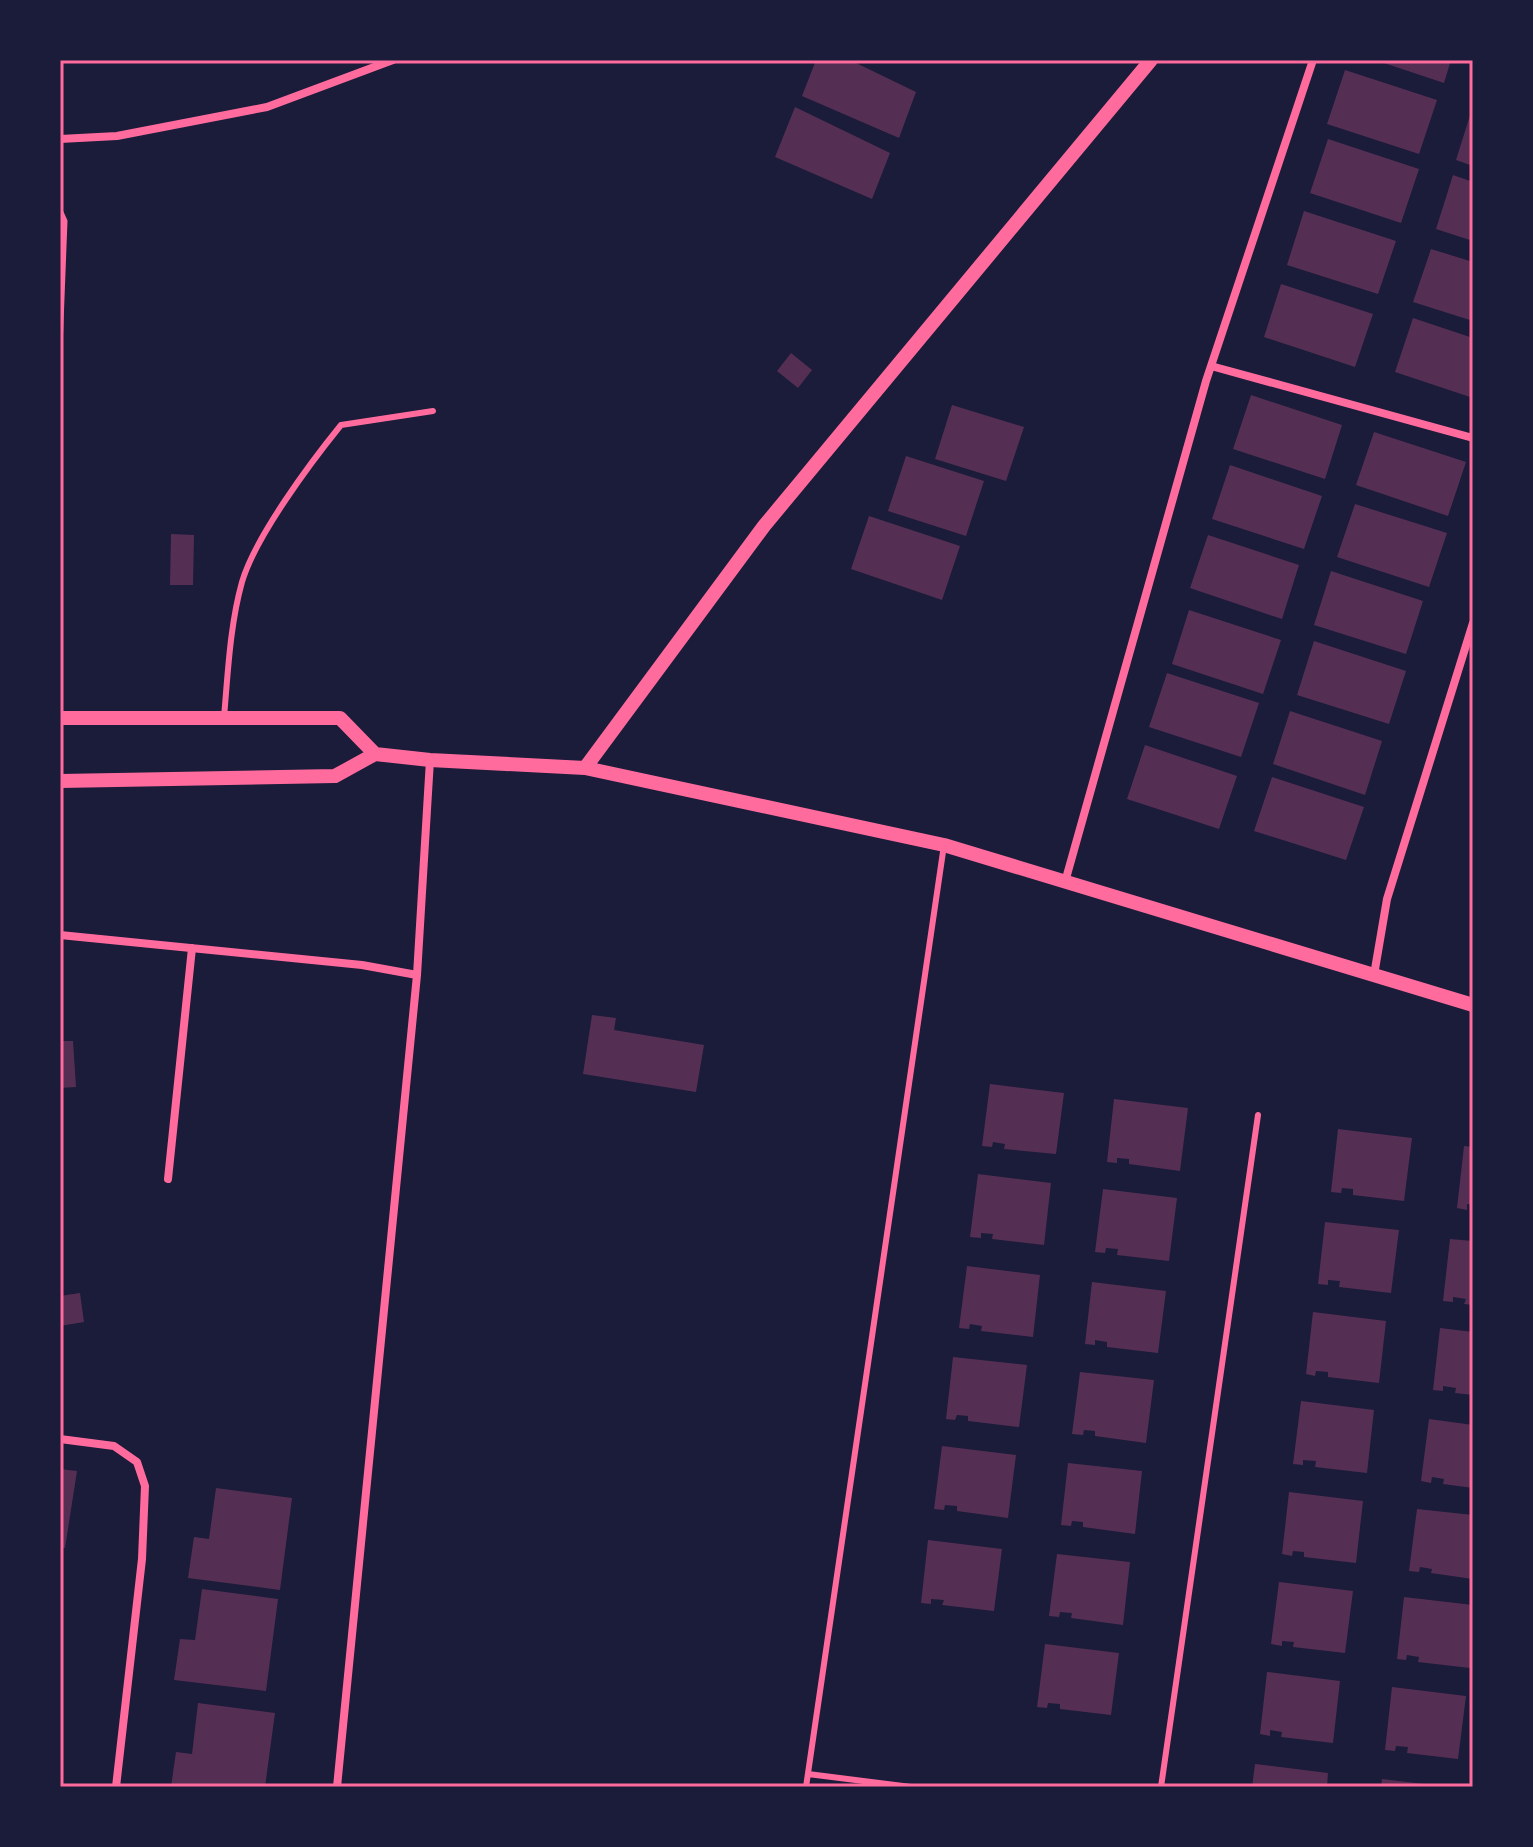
<svg xmlns="http://www.w3.org/2000/svg" width="1533" height="1847" font-family="Bitter,serif">
  <style>
    .building { fill: #542f53 }
    .lines { fill: none; stroke-linecap: round; stroke-linejoin: round }
    .path { stroke: #ff6b9d; stroke-width: 5 }
    .service { stroke: #ff6b9d; stroke-width: 6 }
    .minor { stroke: #ff6b9d; stroke-width: 8 }
    .tertiary { stroke: #ff6b9d; stroke-width: 14 }
    .neatline { fill: none; stroke: #ff6b9d; stroke-width: 3 }
  </style>
  <rect width="100%" height="100%" fill="#1b1b3a"/>
  <path class="building" d="M816 60H850L916 92 899 138 802 96Z
    M1375 60H1451L1444 83Z
    M1345 70 1437 100 1419 154 1327 124Z
    M795 107 890 153 872 199 775 157Z
    M1472 109 1473 110V166L1456 160Z
    M1328 139 1419 169 1401 223 1310 193Z
    M1453 175 1473 182V241L1436 229Z
    M1304 211 1396 241 1378 294 1287 265Z
    M1431 249 1473 262V321L1413 302Z
    M1281 284 1373 314 1355 367 1264 337Z
    M1413 318 1473 338V398L1395 372Z
    M791 353 812 370 798 388 777 371Z
    M1251 395 1342 425 1325 479 1233 449Z
    M952 405 1024 427 1006 481 935 459Z
    M1374 432 1466 462 1448 516 1356 485Z
    M906 456 984 481 966 536 888 511Z
    M1230 465 1322 496 1304 549 1212 519Z
    M1355 504 1447 533 1429 587 1337 557Z
    M869 516 960 546 942 600 851 569Z
    M171 534 194 535 193 585H170Z
    M1208 535 1299 565 1282 619 1190 588Z
    M1331 571 1423 601 1406 654 1314 625Z
    M1189 610 1281 640 1263 694 1172 664Z
    M1314 641 1406 671 1389 724 1297 695Z
    M1167 673 1259 703 1241 757 1149 727Z
    M1290 711 1382 741 1365 795 1273 764Z
    M1145 745 1237 776 1219 829 1127 799Z
    M1272 777 1364 807 1346 860 1254 831Z
    M592 1015 616 1018 614 1030 704 1045 696 1092 583 1074Z
    M60 1041H73L76 1087 60 1088Z
    M990 1084 1064 1093 1056 1154 1004 1149 1005 1144 993 1142 992 1147 982 1146Z
    M1114 1099 1188 1108 1180 1171 1129 1164V1159L1117 1158V1163L1107 1162Z
    M1338 1129 1412 1138 1404 1201 1353 1195V1189L1342 1188 1341 1193 1331 1192Z
    M1464 1146 1473 1147V1205L1467 1204V1210L1457 1208Z
    M978 1174 1051 1183 1044 1245 992 1239 993 1234 981 1233V1238L970 1237Z
    M1103 1189 1177 1198 1169 1261 1117 1255 1118 1249 1106 1248 1105 1253 1095 1252Z
    M1325 1222 1399 1230 1391 1293 1339 1287 1340 1281 1328 1280V1285L1318 1284Z
    M1450 1239 1473 1241V1305L1464 1304 1466 1299 1453 1297V1302L1443 1301Z
    M967 1266 1040 1275 1033 1337 981 1331 982 1326 970 1324 969 1329 959 1328Z
    M1092 1282 1166 1291 1158 1353 1107 1347V1342L1095 1340V1345L1085 1344Z
    M80 1293 84 1322 60 1326V1296Z
    M1313 1312 1386 1321 1379 1383 1328 1377V1372L1316 1371 1315 1376 1306 1374Z
    M1440 1328 1473 1332V1395L1455 1393 1456 1388 1443 1386V1391L1433 1390Z
    M953 1357 1027 1365 1019 1427 968 1421V1416L957 1415 955 1420 946 1419Z
    M1080 1372 1154 1380 1146 1443 1095 1436V1431L1084 1430 1083 1435 1072 1434Z
    M1301 1401 1374 1410 1367 1473 1315 1467 1316 1461 1303 1460V1465L1293 1464Z
    M1429 1419 1473 1425V1488L1443 1484 1444 1479 1432 1477 1431 1483 1421 1481Z
    M942 1446 1016 1455 1008 1518 957 1511V1506L945 1505 944 1510 934 1509Z
    M1068 1463 1142 1471 1135 1534 1083 1527V1522L1072 1521 1071 1526 1061 1525Z
    M60 1469 77 1471 65 1548 60 1547Z
    M216 1488 292 1498 280 1590 188 1578 194 1537 209 1539Z
    M1289 1492 1363 1501 1356 1563 1304 1557V1552L1293 1551 1292 1556 1282 1554Z
    M1417 1509 1473 1515V1579L1431 1573 1432 1569 1420 1567 1419 1572 1409 1571Z
    M928 1540 1002 1549 994 1611 942 1605 944 1600 931 1599V1604L921 1603Z
    M1057 1554 1130 1562 1123 1625 1071 1618 1072 1613 1060 1612 1059 1617 1049 1616Z
    M1279 1582 1353 1591 1345 1653 1293 1647 1294 1642 1282 1641V1646L1271 1644Z
    M202 1589 278 1599 266 1691 174 1680 180 1639 195 1640Z
    M1404 1597 1473 1605 1470 1668 1418 1662 1419 1657 1407 1655 1406 1660 1397 1659Z
    M1045 1644 1119 1653 1111 1715 1060 1709V1704L1048 1703 1047 1708 1037 1707Z
    M1267 1672 1340 1681 1333 1743 1281 1737 1282 1732 1270 1730V1736L1260 1734Z
    M1392 1687 1466 1696 1458 1759 1407 1753 1408 1747 1396 1746 1395 1751 1385 1750Z
    M198 1703 275 1713 265 1787H171L176 1752 192 1754Z
    M1255 1764 1328 1773 1327 1787H1252Z
    M1382 1779 1433 1785V1787H1381Z"/>
  <g class="lines">
    <path class="path" d="M60 210 65 221 60 349"/>
    <path class="service" d="M224 717C228 672 230 625 242 582 255 537 311 462 341 425L433 411
      M808 1774 911 1787
      M806 1787 944 845
      M1161 1787 1258 1115"/>
    <path class="minor" d="M60 139 117 136 267 107 393 60
      M1211 366 1473 438
      M1065 882 1206 381 1313 60
      M60 935 362 965 417 975 337 1787
      M417 975 430 760
      M1374 975 1387 899 1473 623
      M168 1179 192 948
      M60 1439 114 1446 137 1462 145 1486 142 1559 116 1787"/>
    <path class="tertiary" d="M60 718H340L375 754
      M585 768 764 526 1151 60
      M60 781 335 776 375 754 430 760 585 768 944 845 1473 1005"/>
  </g>
  <rect width="1533" height="1847" fill="none" stroke="#1b1b3a" stroke-width="124"/>
  <rect x="62" y="62" width="1409" height="1723" class="neatline"/>
</svg>
